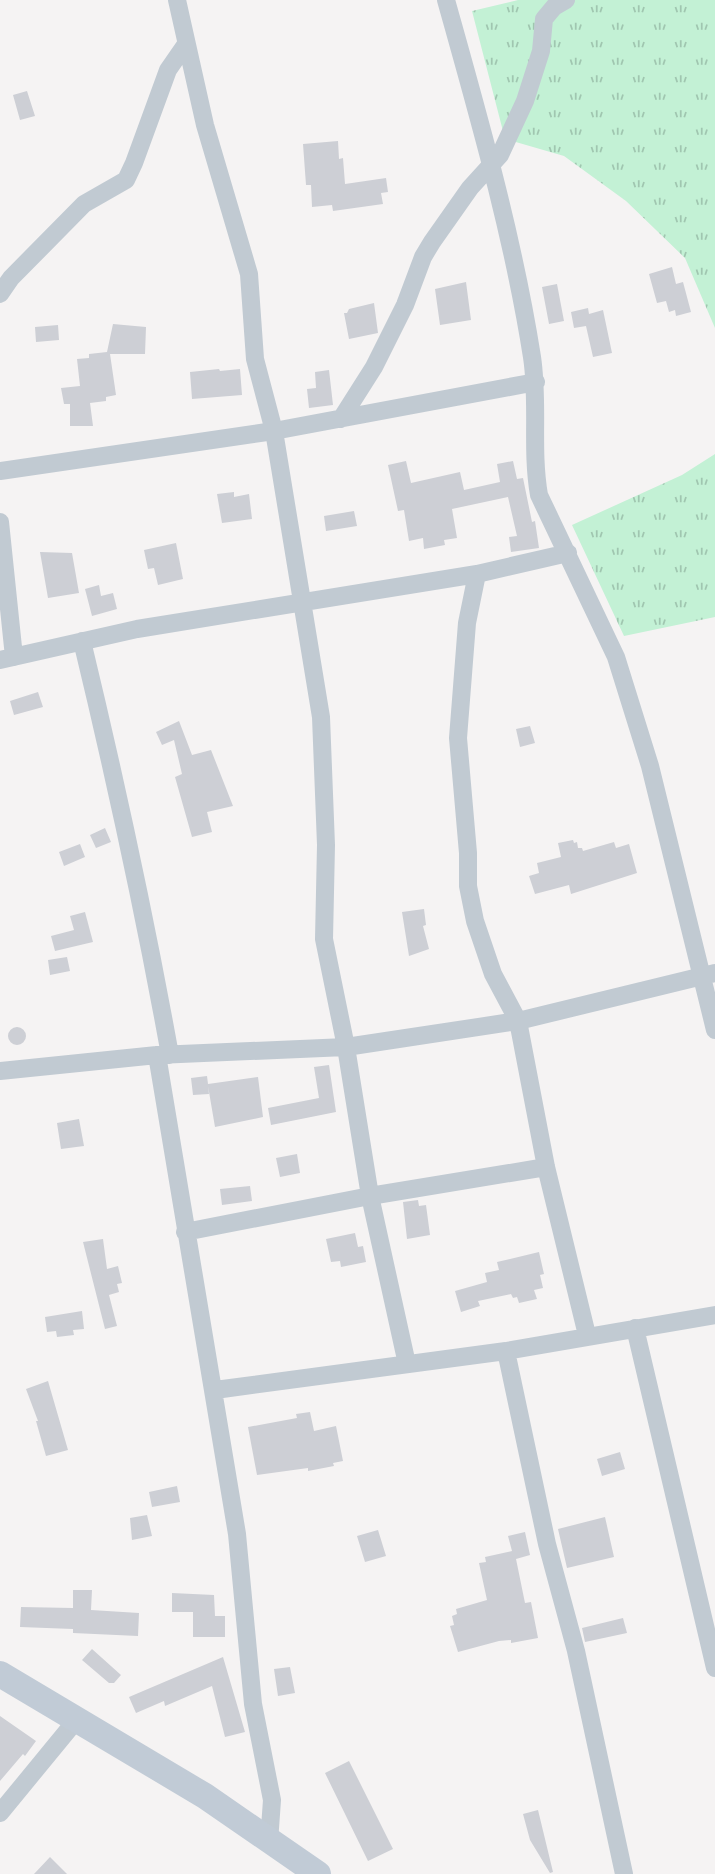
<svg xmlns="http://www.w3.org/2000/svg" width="715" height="1874" font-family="'Exo 2',sans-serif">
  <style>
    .grass { fill: url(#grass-tufts) }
    .building { fill: #cdcfd5 }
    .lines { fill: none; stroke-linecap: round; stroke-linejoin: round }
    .street { stroke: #c1cad2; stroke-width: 18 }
    .secondary { stroke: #c1cbd6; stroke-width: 26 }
  </style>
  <defs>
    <pattern id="grass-tufts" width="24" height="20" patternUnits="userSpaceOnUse" patternTransform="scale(1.75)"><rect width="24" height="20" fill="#c3f1d5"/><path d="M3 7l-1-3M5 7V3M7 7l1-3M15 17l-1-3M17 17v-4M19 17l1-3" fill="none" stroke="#a0c6b0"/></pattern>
  </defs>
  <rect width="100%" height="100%" fill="#f5f3f3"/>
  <path class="grass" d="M518 0H715V328L685 258 626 201 564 156 505 139 472 11Z
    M715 454V617L624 636 572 525 682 475Z"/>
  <path class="building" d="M27 91 35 116 20 120 13 95Z
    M338 141 339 159 343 158 345 184 386 178 388 192 381 193 383 204 333 211 332 205 312 207 311 185H306L303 144Z
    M672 267 676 284 683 282 691 312 676 316 675 310 669 312 666 301 657 303 649 274Z
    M466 282 471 320 440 325 435 289Z
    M557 284 564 321 549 324 542 287Z
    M374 303 378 333 349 339 344 313H347L349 309Z
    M588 308 589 314 603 310 612 353 593 357 586 326 574 328 571 312Z
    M113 324 146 327 145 354H110L116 395 106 397V401L90 403 93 426H70V404H64L61 388 80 386 77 359 89 358V354L107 352Z
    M58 325 59 340 36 342 35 327Z
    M219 369 220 371 240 369 242 395 192 399 190 372Z
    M329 370 333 405 309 408 307 389 316 388 315 372Z
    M406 461 411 483 460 472 464 490 500 482 497 464 513 461 517 479 523 478 532 522 535 521 539 548 511 552 509 537 517 536 508 497 452 509 457 538 444 540 445 545 424 549 423 538 409 541 404 510 398 511 388 465Z
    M234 492V497L249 494 252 519 222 523 217 494Z
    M354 511 357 526 326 531 324 516Z
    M176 543 183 579 158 585 154 568 148 569 144 550Z
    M40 552 72 553 79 593 48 598Z
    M99 585 101 596 113 593 117 609 92 616 85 589Z
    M38 692 43 707 14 715 10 701Z
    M179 721 192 755 211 750 233 806 207 812 212 832 192 837 175 777 182 774 174 740 162 745 156 732Z
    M530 726 535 743 520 747 516 729Z
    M105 828 111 842 96 848 90 835Z
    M573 840 574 843 577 842 578 848H582L583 851 614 842 616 848 629 844 637 873 571 894 569 885 535 894 529 876 539 873 537 863 561 857 558 843Z
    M80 844 85 857 64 866 59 852Z
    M424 909 426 925 423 926 429 949 409 956 402 912Z
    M85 912 93 942 55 951 51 936 74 930 70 916Z
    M67 957 70 971 50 975 48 960Z
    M8 1036a9 9 0 1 1 18 0a9 9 0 1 1-18 0Z
    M329 1065 336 1112 271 1125 268 1108 319 1098 314 1067Z
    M207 1076 208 1084 258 1077 263 1117 215 1127 208 1086 209 1094 193 1095 191 1078Z
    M79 1119 84 1146 61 1149 57 1123Z
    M297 1154 300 1173 280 1177 276 1158Z
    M250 1186 252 1201 222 1205 220 1189Z
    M418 1200 419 1206 426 1205 430 1235 407 1239 403 1202Z
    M355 1233 358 1247 363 1246 366 1262 341 1267 340 1261 331 1262 326 1239Z
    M103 1239 107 1269 118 1266 122 1283 117 1284 119 1292 109 1295 117 1326 105 1329 83 1242Z
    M539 1252 544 1274 540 1275 543 1288 534 1290 537 1299 519 1303 517 1297 513 1298 511 1294 478 1301 480 1306 461 1312 455 1291 487 1282 485 1273 499 1270 497 1262Z
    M82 1311 84 1329 73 1330 74 1335 57 1337 56 1331 47 1332 45 1317Z
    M48 1381 68 1450 46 1456 36 1421H38L26 1389Z
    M310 1412 314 1431 336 1426 343 1461 333 1463 334 1466 308 1471V1468L257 1475 248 1427 297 1418 296 1414Z
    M620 1452 625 1469 602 1476 597 1459Z
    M177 1486 180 1502 152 1507 149 1492Z
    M147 1515 152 1536 132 1540 130 1518Z
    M605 1517 614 1557 567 1568 558 1529Z
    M378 1530 386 1556 365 1562 357 1536Z
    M525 1532 530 1555 516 1559 525 1603 531 1602 538 1638 511 1643V1640L499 1641 458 1652 450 1626 454 1625 452 1616 457 1614 456 1609 487 1600 479 1563 486 1562 485 1557 512 1551 508 1536Z
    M73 1590H92L91 1610 139 1613 138 1636 73 1633V1629L20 1627 21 1607 73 1608Z
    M172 1593 214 1595 215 1616H225V1637H193V1612H172Z
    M623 1618 627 1633 585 1642 582 1628Z
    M92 1649 121 1675 114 1683H109L82 1660Z
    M223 1657 245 1732 225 1737 212 1686 165 1706 164 1701 136 1713 129 1697Z
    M290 1667 295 1693 278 1696 274 1669Z
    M0 1716 36 1741 25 1756 23 1754 0 1781Z
    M349 1761 393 1849 368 1861 325 1773Z
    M538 1810 553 1872 550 1873 530 1840 523 1814Z
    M50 1857 67 1874H34Z"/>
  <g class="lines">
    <path class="street" d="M177 0 205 125 249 274 255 359 274 431 321 717 326 845 324 939 346 1047 370 1196 407 1364
      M446 0C479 118 513 236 532 357 539 403 531 449 539 495L616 657 650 766 715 1030
      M0 294 11 278 84 204 126 180 134 163 168 70 186 44
      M341 419 374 367 405 305 423 257 432 242 470 188 500 155 525 101 541 51 544 19 554 7 566 0
      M0 471 274 431 536 382
      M0 522 14 657
      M477 574 467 623 458 738 468 853V886L475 921 493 974 518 1021 546 1167 587 1335
      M82 641C115 778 145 916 170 1055
      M0 660 137 629 477 574 568 553
      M157 1055 237 1534 253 1704 272 1800 269 1842
      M0 1071 157 1055 346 1047 518 1021 715 973
      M185 1232 370 1196 546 1167
      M635 1328 715 1668
      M506 1351 547 1544 576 1651 624 1874
      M215 1390 506 1351 715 1315
      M0 1813 78 1718"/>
    <path class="secondary" d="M0 1674 205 1796 318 1874"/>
  </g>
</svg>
